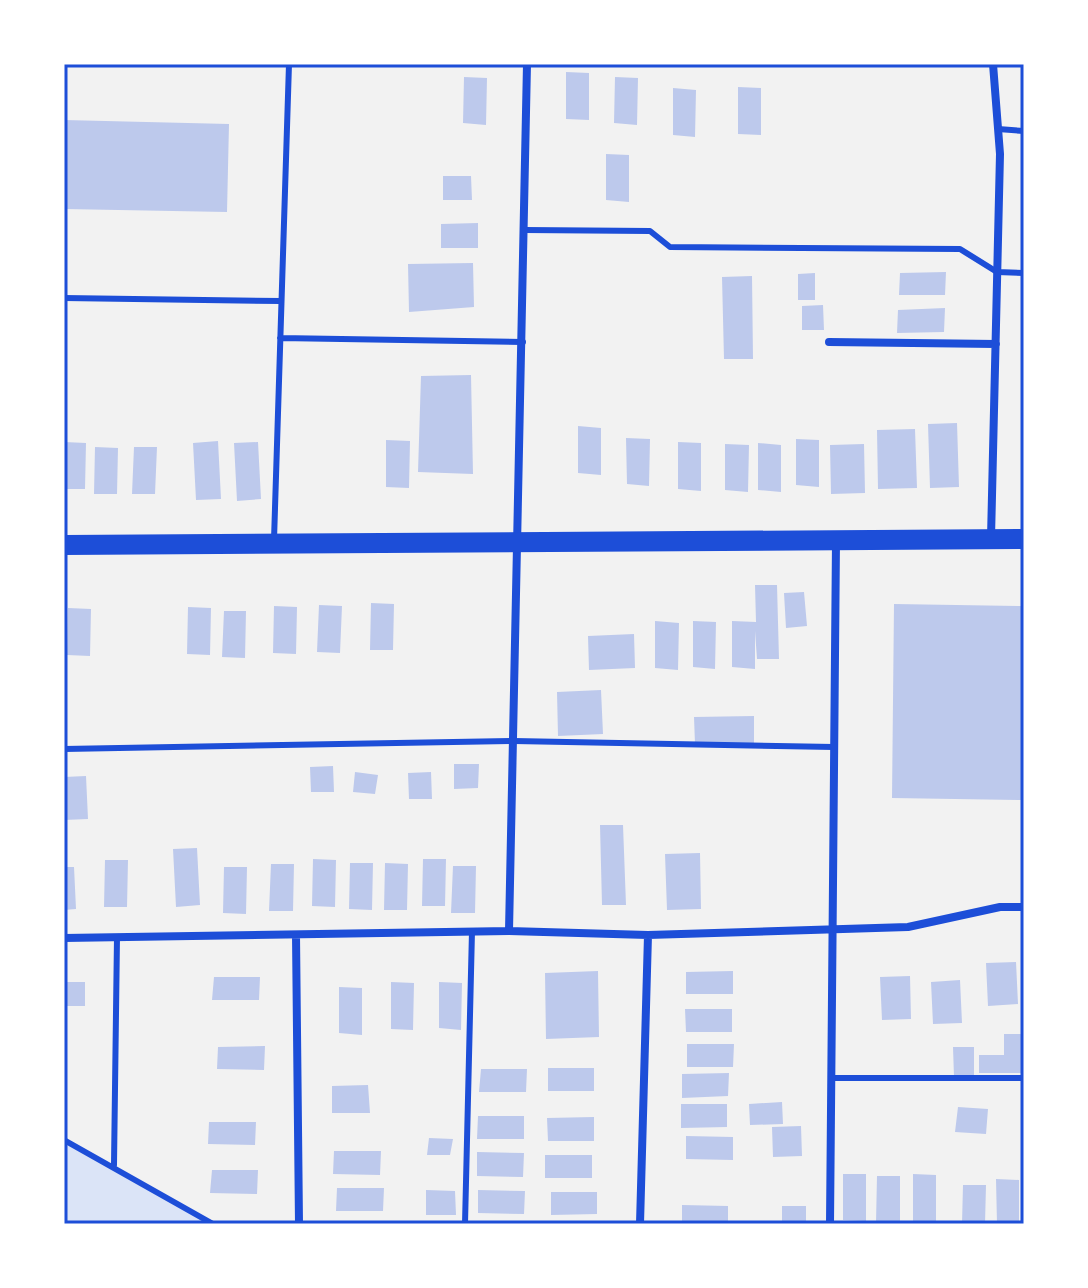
<svg xmlns="http://www.w3.org/2000/svg" width="1088" height="1288" font-family="'Sofia Sans Condensed',sans-serif">
  <style>
    .green { fill: #dbe4f7 }
    .building { fill: #bdc9ec }
    .lines { fill: none; stroke-linecap: round; stroke-linejoin: round }
    .service { stroke: #1d4ed8; stroke-width: 6 }
    .minor { stroke: #1d4ed8; stroke-width: 8 }
    .primary { stroke: #1d4ed8; stroke-width: 20 }
    .neatline { fill: none; stroke: #1d4ed8; stroke-width: 3 }
  </style>
  <rect width="100%" height="100%" fill="#f2f2f2"/>
  <path class="green" d="M64 1140 213 1224H64Z"/>
  <path class="building" d="M566 72 589 73V120L566 119Z
    M464 77 487 78 486 125 463 123Z
    M615 77 638 78 637 125 614 123Z
    M738 87 761 88V135L738 134Z
    M673 88 696 90 695 137 673 135Z
    M64 120 229 124 227 212 64 209Z
    M606 154 629 155V202L606 200Z
    M443 176H471L472 200H443Z
    M478 223V248H441V224Z
    M473 263 474 307 409 312 408 264Z
    M946 272 945 295H899L900 273Z
    M815 273V300H798V274Z
    M752 276 753 359H724L722 277Z
    M823 305 824 330H802V306Z
    M945 308 944 332 897 333 898 310Z
    M471 375 473 474 418 472 421 376Z
    M957 423 959 487 930 488 928 424Z
    M578 426 601 428V475L578 473Z
    M915 429 917 488 878 489 877 430Z
    M626 438 650 439 649 486 627 484Z
    M796 439 819 440V487L796 485Z
    M386 440 410 441 409 488 386 487Z
    M218 441 221 499 196 500 193 443Z
    M64 442 86 443 85 489H64Z
    M258 442 261 499 237 501 234 443Z
    M678 442 701 443V491L678 489Z
    M758 443 781 445V492L758 490Z
    M725 444 749 445 748 492 725 490Z
    M864 444 865 493 831 494 830 445Z
    M95 447 118 448 117 494H94Z
    M134 447H157L155 494H132Z
    M755 585H777L779 659H757L755 631V669L732 667V621L756 622Z
    M804 592 807 626 786 628 784 593Z
    M371 603 394 604 393 650H370Z
    M894 604 1024 606V800L892 798Z
    M319 605 342 606 340 653 317 652Z
    M274 606 297 607 296 654 273 653Z
    M188 607 211 608 210 655 187 654Z
    M68 608 91 609 90 656 67 655Z
    M224 611H246L245 658 222 657Z
    M655 621 679 623 678 670 655 668Z
    M693 621 716 622 715 669 693 667Z
    M634 634 635 668 589 670 588 636Z
    M601 690 603 734 558 736 557 692Z
    M754 716V743L695 744 694 717Z
    M454 764H479L478 788 454 789Z
    M333 766 334 792H311L310 767Z
    M355 772 378 775 375 794 353 792Z
    M431 772 432 799H409L408 773Z
    M86 776 88 819 64 820V777Z
    M600 825H623L626 905H602Z
    M197 848 200 905 176 907 173 849Z
    M700 853 701 909 667 910 665 854Z
    M313 859 336 860 335 907 312 906Z
    M423 859H446L445 906H422Z
    M105 860H128L127 907H104Z
    M350 863H373L372 910 349 909Z
    M385 863 408 864 407 910H384Z
    M271 864H294L293 911H269Z
    M453 866H476L475 913H451Z
    M64 867H74L76 909 64 910Z
    M224 867H247L246 914 223 913Z
    M1016 962 1018 1004 988 1006 986 963Z
    M598 971 599 1037 546 1039 545 973Z
    M733 971V994H686V972Z
    M910 976 911 1019 882 1020 880 977Z
    M214 977H260L259 1000H212Z
    M960 980 962 1023 933 1024 931 982Z
    M64 982H85V1006H64Z
    M391 982 414 983 413 1030 391 1029Z
    M439 982 462 983 461 1030 439 1028Z
    M339 987 362 988V1035L339 1033Z
    M685 1009H732V1032H686Z
    M1004 1034H1024V1073H979V1055H1004Z
    M687 1044H734L733 1067H687Z
    M265 1046 264 1070 217 1069 218 1047Z
    M953 1047H974V1076L954 1077Z
    M548 1068H594V1091H548Z
    M481 1069H527L526 1092H479Z
    M729 1073 728 1096 682 1098V1074Z
    M368 1085 370 1113H332V1086Z
    M782 1102 783 1124 750 1125 749 1104Z
    M681 1104H727V1127L681 1128Z
    M958 1107 988 1109 986 1134 955 1132Z
    M478 1116H524V1139H477Z
    M594 1117V1141H548L547 1118Z
    M209 1122H256L255 1145 208 1144Z
    M801 1126 802 1156 773 1157 772 1127Z
    M686 1136 733 1137V1160L686 1159Z
    M429 1138 453 1139 450 1155H427Z
    M334 1151H381L380 1175 333 1174Z
    M477 1152 524 1153 523 1177 477 1176Z
    M545 1155H592V1178H545Z
    M212 1170H258L257 1194 210 1193Z
    M843 1174H866V1221L843 1220Z
    M913 1174 936 1175V1221H913Z
    M877 1176H900V1223H876Z
    M996 1179 1019 1180V1224H997Z
    M963 1185H986L985 1224H962Z
    M337 1188H384L383 1211H336Z
    M426 1190 455 1191 456 1215H426Z
    M478 1190 525 1191 524 1214 478 1213Z
    M551 1192H597V1214L551 1215Z
    M682 1205 728 1206V1224H682Z
    M782 1206H806V1224H782Z"/>
  <g class="lines">
    <path class="service" d="M998 129 1024 131
      M525 230 650 231 670 247 960 249 997 272 1024 273
      M64 298 281 301
      M280 338 523 342
      M274 540 289 64
      M64 749 514 741 834 747
      M831 1078H1024
      M64 1140 213 1224
      M114 1165 117 937
      M465 1224 472 931"/>
    <path class="minor" d="M829 342 996 344
      M991 538 1000 154 993 64
      M509 931 527 64
      M296 935 299 1224
      M64 938 509 931 648 935 908 927 1000 907H1024
      M640 1224 648 935
      M830 1224 836 541"/>
    <path class="primary" d="M64 545 1024 539"/>
  </g>
  <rect width="1088" height="1288" fill="none" stroke="#ffffff" stroke-width="132"/>
  <rect x="66" y="66" width="956" height="1156" class="neatline"/>
</svg>
